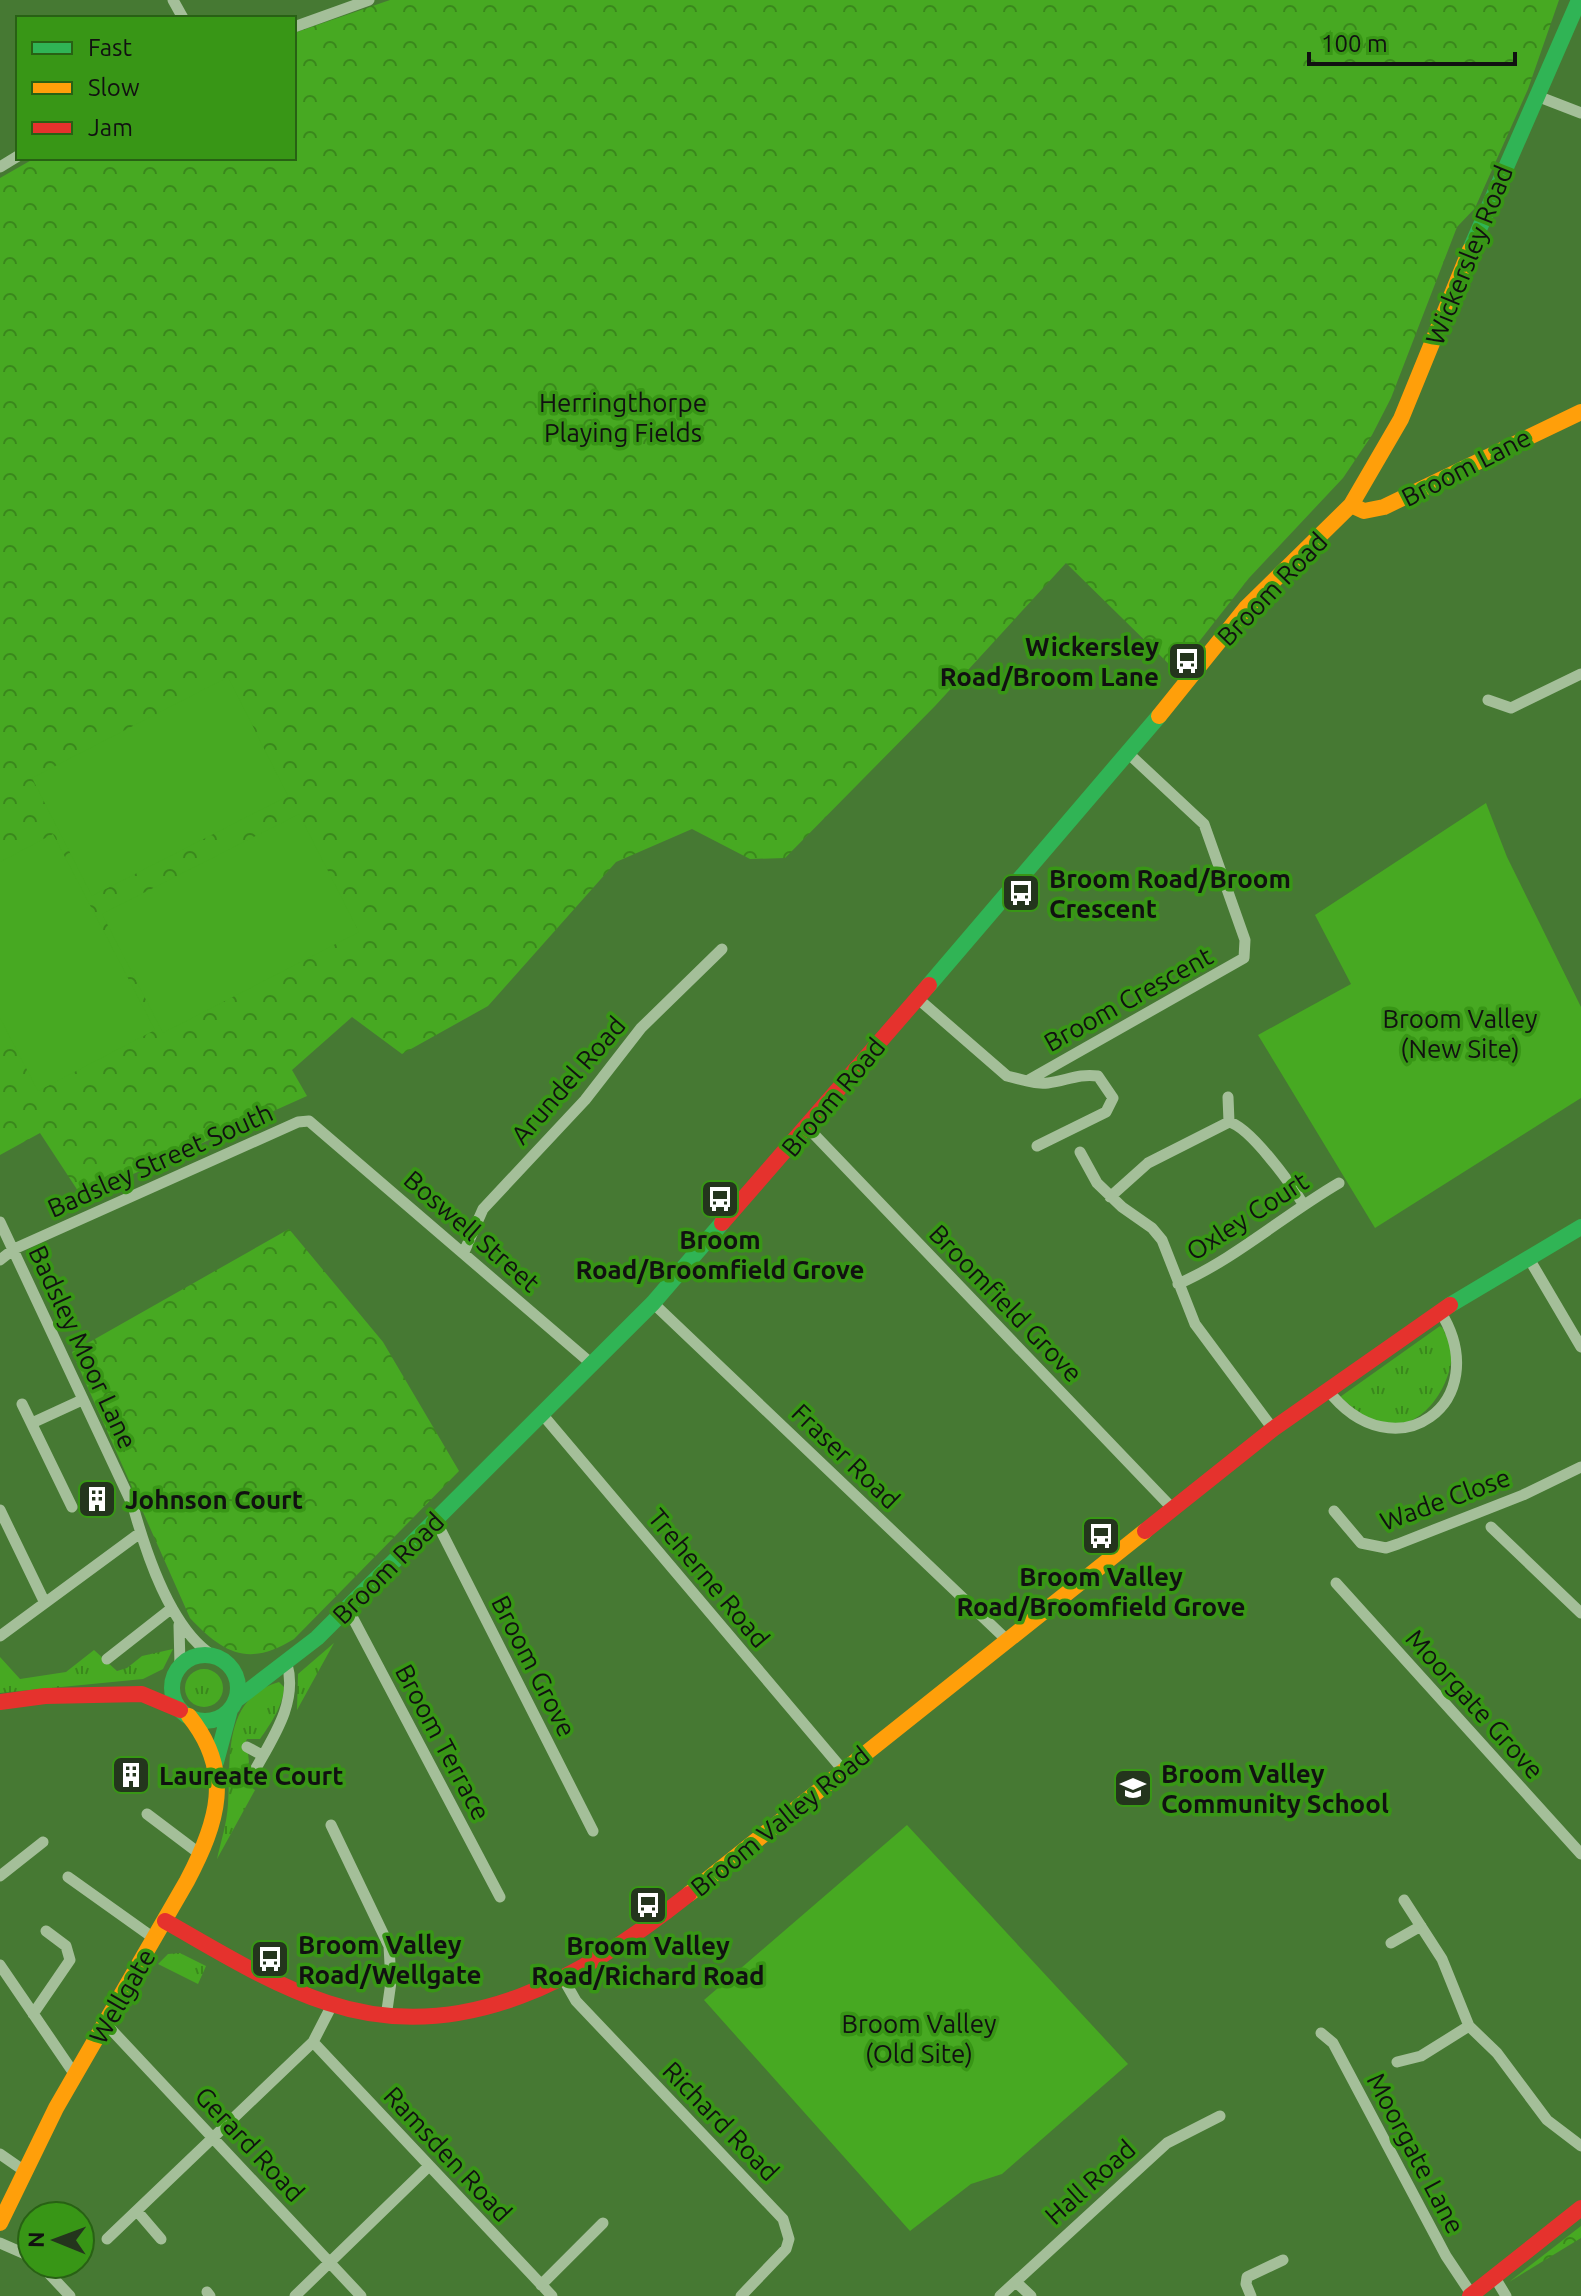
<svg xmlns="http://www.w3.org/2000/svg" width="1581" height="2296" font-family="Ubuntu,sans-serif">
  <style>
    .grass { fill: url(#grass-tufts) }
    .forest { fill: url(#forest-crowns) }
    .garden { fill: #47a922 }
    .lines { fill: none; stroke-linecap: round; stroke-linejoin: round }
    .street { stroke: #a4bf99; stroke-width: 11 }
    .fast { stroke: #30b455; stroke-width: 16 }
    .slow { stroke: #ff9f0a; stroke-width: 16 }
    .jam { stroke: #e5322d; stroke-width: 16 }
    .labels { text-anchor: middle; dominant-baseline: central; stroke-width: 7; stroke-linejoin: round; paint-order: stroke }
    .street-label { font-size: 26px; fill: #111; stroke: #389616 }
    .park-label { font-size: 26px; fill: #111; stroke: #389616 }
    .poi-label { font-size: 26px; font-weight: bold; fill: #111; stroke: #389616; text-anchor: start }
  </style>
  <defs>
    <pattern id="grass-tufts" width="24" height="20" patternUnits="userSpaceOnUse" patternTransform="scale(2)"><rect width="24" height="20" fill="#47a922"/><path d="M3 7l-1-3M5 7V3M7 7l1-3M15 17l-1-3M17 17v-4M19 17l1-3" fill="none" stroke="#3a881c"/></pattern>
    <pattern id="forest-crowns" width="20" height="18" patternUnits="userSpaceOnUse" patternTransform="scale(2)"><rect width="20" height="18" fill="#47a922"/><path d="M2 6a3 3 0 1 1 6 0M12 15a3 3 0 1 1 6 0" fill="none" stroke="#3a881c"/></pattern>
  </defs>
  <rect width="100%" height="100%" fill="#467933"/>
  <path class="grass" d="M1440 1326C1475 1349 1427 1456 1364 1417 1356 1411 1348 1403 1340 1397Z
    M334 1643 297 1710 298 1674Z
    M173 1649 163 1669 143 1679 0 1693V1657L20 1679 66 1672 94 1650 117 1671 127 1668 142 1656Z
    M185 1688a19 19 0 1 1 38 0a19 19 0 1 1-38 0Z
    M279 1682 284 1687C284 1704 270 1725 260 1739H247L243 1748 248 1753 249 1762 242 1781 255 1790 217 1859C221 1841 227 1823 228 1804 231 1759 222 1698 279 1682Z
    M180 1953 206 1966 198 1984 158 1964 168 1954Z"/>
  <path class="forest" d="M390 0H1559L1528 89 1475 208 1457 227 1391 398 1372 435 1343 478 1249 578 1176 671 1066 563 935 706 785 858 750 859 692 829 616 862 488 1006 402 1054 352 1017 292 1070 307 1096 82 1197 40 1133 0 1155V178L35 158H294V33Z
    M289 1229 383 1342 459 1471 294 1639C249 1667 224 1654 190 1618L72 1352Z
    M1581 2226V2238L1509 2282Z"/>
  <path class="garden" d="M228 677 288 796 92 896 32 778Z
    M1486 803 1507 857 1581 1007V1098L1375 1228 1258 1035 1351 984 1315 915Z
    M299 814 359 932 163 1033 102 914Z
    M53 834 155 1030 38 1091 0 1018V862Z
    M907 1825 1128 2064 1002 2174 971 2184 910 2231 704 2000Z"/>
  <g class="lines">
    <path class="street" d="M173 0 183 18
      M294 27 369 0
      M1537 96 1581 113
      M0 167 18 156
      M1488 700 1511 708 1581 674
      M916 997 1007 1076 1027 1081 1244 958 1245 940 1204 824 1129 754
      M1027 1081C1056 1089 1071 1072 1098 1076L1113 1098 1106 1112 1037 1146
      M1228 1097 1229 1122
      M808 1128 1173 1509
      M1080 1152 1097 1183 1122 1207 1152 1228 1162 1240 1195 1324 1273 1429
      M1110 1197 1148 1163 1229 1122C1250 1127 1291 1184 1303 1204
      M0 1222 133 1506C146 1553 170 1628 212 1655
      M464 1252 483 1209 585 1100 641 1028 722 949
      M1528 1257 1581 1347
      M0 1260 14 1249 298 1122 309 1121 593 1365
      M1178 1284C1235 1259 1284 1215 1339 1183
      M653 1303 1008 1641
      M1327 1389C1394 1477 1497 1402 1440 1311
      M22 1404 72 1507
      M542 1414 843 1770
      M32 1423 82 1400
      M0 1510 45 1603
      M1334 1511 1361 1543 1386 1548 1398 1544 1523 1495 1581 1467
      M436 1521 593 1831
      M1491 1527 1581 1613
      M1336 1583 1581 1854
      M347 1607 500 1897
      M179 1625 180 1666
      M0 1636 140 1533
      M107 1659 172 1608
      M247 1747 262 1755
      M249 1781C268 1744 299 1706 287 1664
      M147 1814 200 1854
      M331 1825 389 1946 391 1982 386 2017
      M0 1876 43 1842
      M68 1877 155 1939
      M1404 1900 1442 1959 1469 2026 1497 2053 1547 2120 1581 2146
      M1391 1943 1421 1926
      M0 1965 75 2075
      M564 1980 576 2001 783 2219 789 2239 786 2249 741 2296
      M33 2014 70 1960 66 1946 46 1931
      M106 2024 361 2296
      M1321 2033 1333 2043 1446 2256 1472 2295
      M313 2042 552 2296
      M1397 2062 1421 2056 1469 2026
      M0 2154 23 2170
      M137 2211 161 2239
      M107 2239 313 2042 332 2005
      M0 2243 32 2257
      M40 2264 70 2296
      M1494 2276 1506 2296
      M1016 2282 1031 2296
      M541 2285 603 2223
      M207 2292 210 2296
      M295 2296 429 2166
      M1000 2296 1167 2143 1220 2116
      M1251 2296 1246 2284 1247 2277 1283 2260"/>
    <path class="fast" d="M1470 250 1579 0
      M929 985 1159 716
      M1450 1305 1581 1227
      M172 1688a33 33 0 1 1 66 0a33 33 0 1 1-66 0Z
      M235 1701 317 1638 653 1303 722 1223
      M216 1762 230 1710"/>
    <path class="slow" d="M1351 505 1364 511 1384 507 1581 412
      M1159 716 1246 608 1351 505 1401 419 1470 250
      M689 1894 1145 1531
      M0 2223 56 2108 187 1881C218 1822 234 1772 189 1716"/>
    <path class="jam" d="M722 1223 929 985
      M1145 1531 1273 1429 1450 1305
      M0 1702 45 1696 142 1694 180 1710
      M165 1921C218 1951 270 1984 328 2003 463 2048 586 1976 689 1894
      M1470 2296 1581 2208"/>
  </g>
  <defs>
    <g id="bus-square" transform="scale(2)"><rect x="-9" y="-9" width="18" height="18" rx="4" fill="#24351d" stroke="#389616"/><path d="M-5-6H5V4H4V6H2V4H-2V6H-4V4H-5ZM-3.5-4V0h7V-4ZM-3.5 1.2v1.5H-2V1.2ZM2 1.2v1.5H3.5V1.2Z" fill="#fff"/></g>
    <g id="building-square" transform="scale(2)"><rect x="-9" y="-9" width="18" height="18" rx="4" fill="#24351d" stroke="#389616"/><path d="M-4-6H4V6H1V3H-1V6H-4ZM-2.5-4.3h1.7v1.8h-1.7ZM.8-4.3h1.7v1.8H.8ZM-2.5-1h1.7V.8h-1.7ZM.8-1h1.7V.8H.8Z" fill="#fff"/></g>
    <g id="school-square" transform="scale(2)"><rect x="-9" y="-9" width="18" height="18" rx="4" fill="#24351d" stroke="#389616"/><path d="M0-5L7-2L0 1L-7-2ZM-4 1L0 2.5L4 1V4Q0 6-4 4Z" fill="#fff"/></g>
  </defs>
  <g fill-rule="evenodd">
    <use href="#bus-square" x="1187" y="661"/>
    <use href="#bus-square" x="1021" y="893"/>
    <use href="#bus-square" x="720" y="1199"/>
    <use href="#building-square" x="97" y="1499"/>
    <use href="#bus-square" x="1101" y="1536"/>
    <use href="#building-square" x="131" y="1775"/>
    <use href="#school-square" x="1133" y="1788"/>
    <use href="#bus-square" x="648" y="1905"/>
    <use href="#bus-square" x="270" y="1959"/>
  </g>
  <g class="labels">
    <g class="street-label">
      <text transform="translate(1469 255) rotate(-68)">Wickersley Road</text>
      <text transform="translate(1466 467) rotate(-27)">Broom Lane</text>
      <text transform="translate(1272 589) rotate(-46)">Broom Road</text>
      <text transform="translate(1128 999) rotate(-29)">Broom Crescent</text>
      <text transform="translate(568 1080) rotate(-49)">Arundel Road</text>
      <text transform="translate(833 1097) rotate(-50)">Broom Road</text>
      <text transform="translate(160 1160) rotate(-24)">Badsley Street South</text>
      <text transform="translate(1247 1216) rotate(-33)">Oxley Court</text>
      <text transform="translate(472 1231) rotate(41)">Boswell Street</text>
      <text transform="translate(1006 1303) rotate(46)">Broomfield Grove</text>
      <text transform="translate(83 1347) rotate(65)">Badsley Moor Lane</text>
      <text transform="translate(846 1456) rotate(44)">Fraser Road</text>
      <text transform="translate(1445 1499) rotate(-20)">Wade Close</text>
      <text transform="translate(388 1568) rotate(-45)">Broom Road</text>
      <text transform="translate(709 1578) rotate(50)">Treherne Road</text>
      <text transform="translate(534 1666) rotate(63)">Broom Grove</text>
      <text transform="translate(1475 1704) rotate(48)">Moorgate Grove</text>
      <text transform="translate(443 1742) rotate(62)">Broom Terrace</text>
      <text transform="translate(780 1821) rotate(-39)">Broom Valley Road</text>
      <text transform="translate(122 1996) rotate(-60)">Wellgate</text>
      <text transform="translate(721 2121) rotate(46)">Richard Road</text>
      <text transform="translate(250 2144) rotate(47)">Gerard Road</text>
      <text transform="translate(1416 2153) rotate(62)">Moorgate Lane</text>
      <text transform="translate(448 2154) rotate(47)">Ramsden Road</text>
      <text transform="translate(1090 2182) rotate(-42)">Hall Road</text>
    </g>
    <g class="park-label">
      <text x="623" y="402">Herringthorpe<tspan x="623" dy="30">Playing Fields</tspan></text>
      <text x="1460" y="1018">Broom Valley<tspan x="1460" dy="30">(New Site)</tspan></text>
      <text x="919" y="2023">Broom Valley<tspan x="919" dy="30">(Old Site)</tspan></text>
    </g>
    <g class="poi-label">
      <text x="1159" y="646" text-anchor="end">Wickersley<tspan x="1159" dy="30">Road/Broom Lane</tspan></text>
      <text x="1049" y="878">Broom Road/Broom<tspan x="1049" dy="30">Crescent</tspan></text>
      <text x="720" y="1239" text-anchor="middle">Broom<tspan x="720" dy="30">Road/Broomfield Grove</tspan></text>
      <text x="125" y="1499">Johnson Court</text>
      <text x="1101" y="1576" text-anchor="middle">Broom Valley<tspan x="1101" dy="30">Road/Broomfield Grove</tspan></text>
      <text x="1161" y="1773">Broom Valley<tspan x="1161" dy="30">Community School</tspan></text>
      <text x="159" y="1775">Laureate Court</text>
      <text x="298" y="1944">Broom Valley<tspan x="298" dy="30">Road/Wellgate</tspan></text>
      <text x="648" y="1945" text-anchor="middle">Broom Valley<tspan x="648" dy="30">Road/Richard Road</tspan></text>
    </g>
  </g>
  <rect x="16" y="16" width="280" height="144" fill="#389616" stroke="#286114" stroke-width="2"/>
  <rect x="32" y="42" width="40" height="12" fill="#30b455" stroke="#286114" stroke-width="2"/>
  <text x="88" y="56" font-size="24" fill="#111111">Fast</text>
  <rect x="32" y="82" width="40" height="12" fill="#ff9f0a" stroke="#286114" stroke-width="2"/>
  <text x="88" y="96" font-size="24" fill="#111111">Slow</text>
  <rect x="32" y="122" width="40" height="12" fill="#e5322d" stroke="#286114" stroke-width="2"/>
  <text x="88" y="136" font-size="24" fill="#111111">Jam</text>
  <g transform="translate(56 2240) rotate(271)"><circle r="38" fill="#389616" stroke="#286114" stroke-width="2"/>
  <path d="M0-6L14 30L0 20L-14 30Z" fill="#24351d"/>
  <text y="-12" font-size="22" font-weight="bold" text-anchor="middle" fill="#111111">N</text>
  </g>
  <path d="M1309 52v12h206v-12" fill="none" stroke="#111111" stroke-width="4"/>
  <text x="1321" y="52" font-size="24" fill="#111111" stroke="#389616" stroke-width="6" paint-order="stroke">100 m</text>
</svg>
